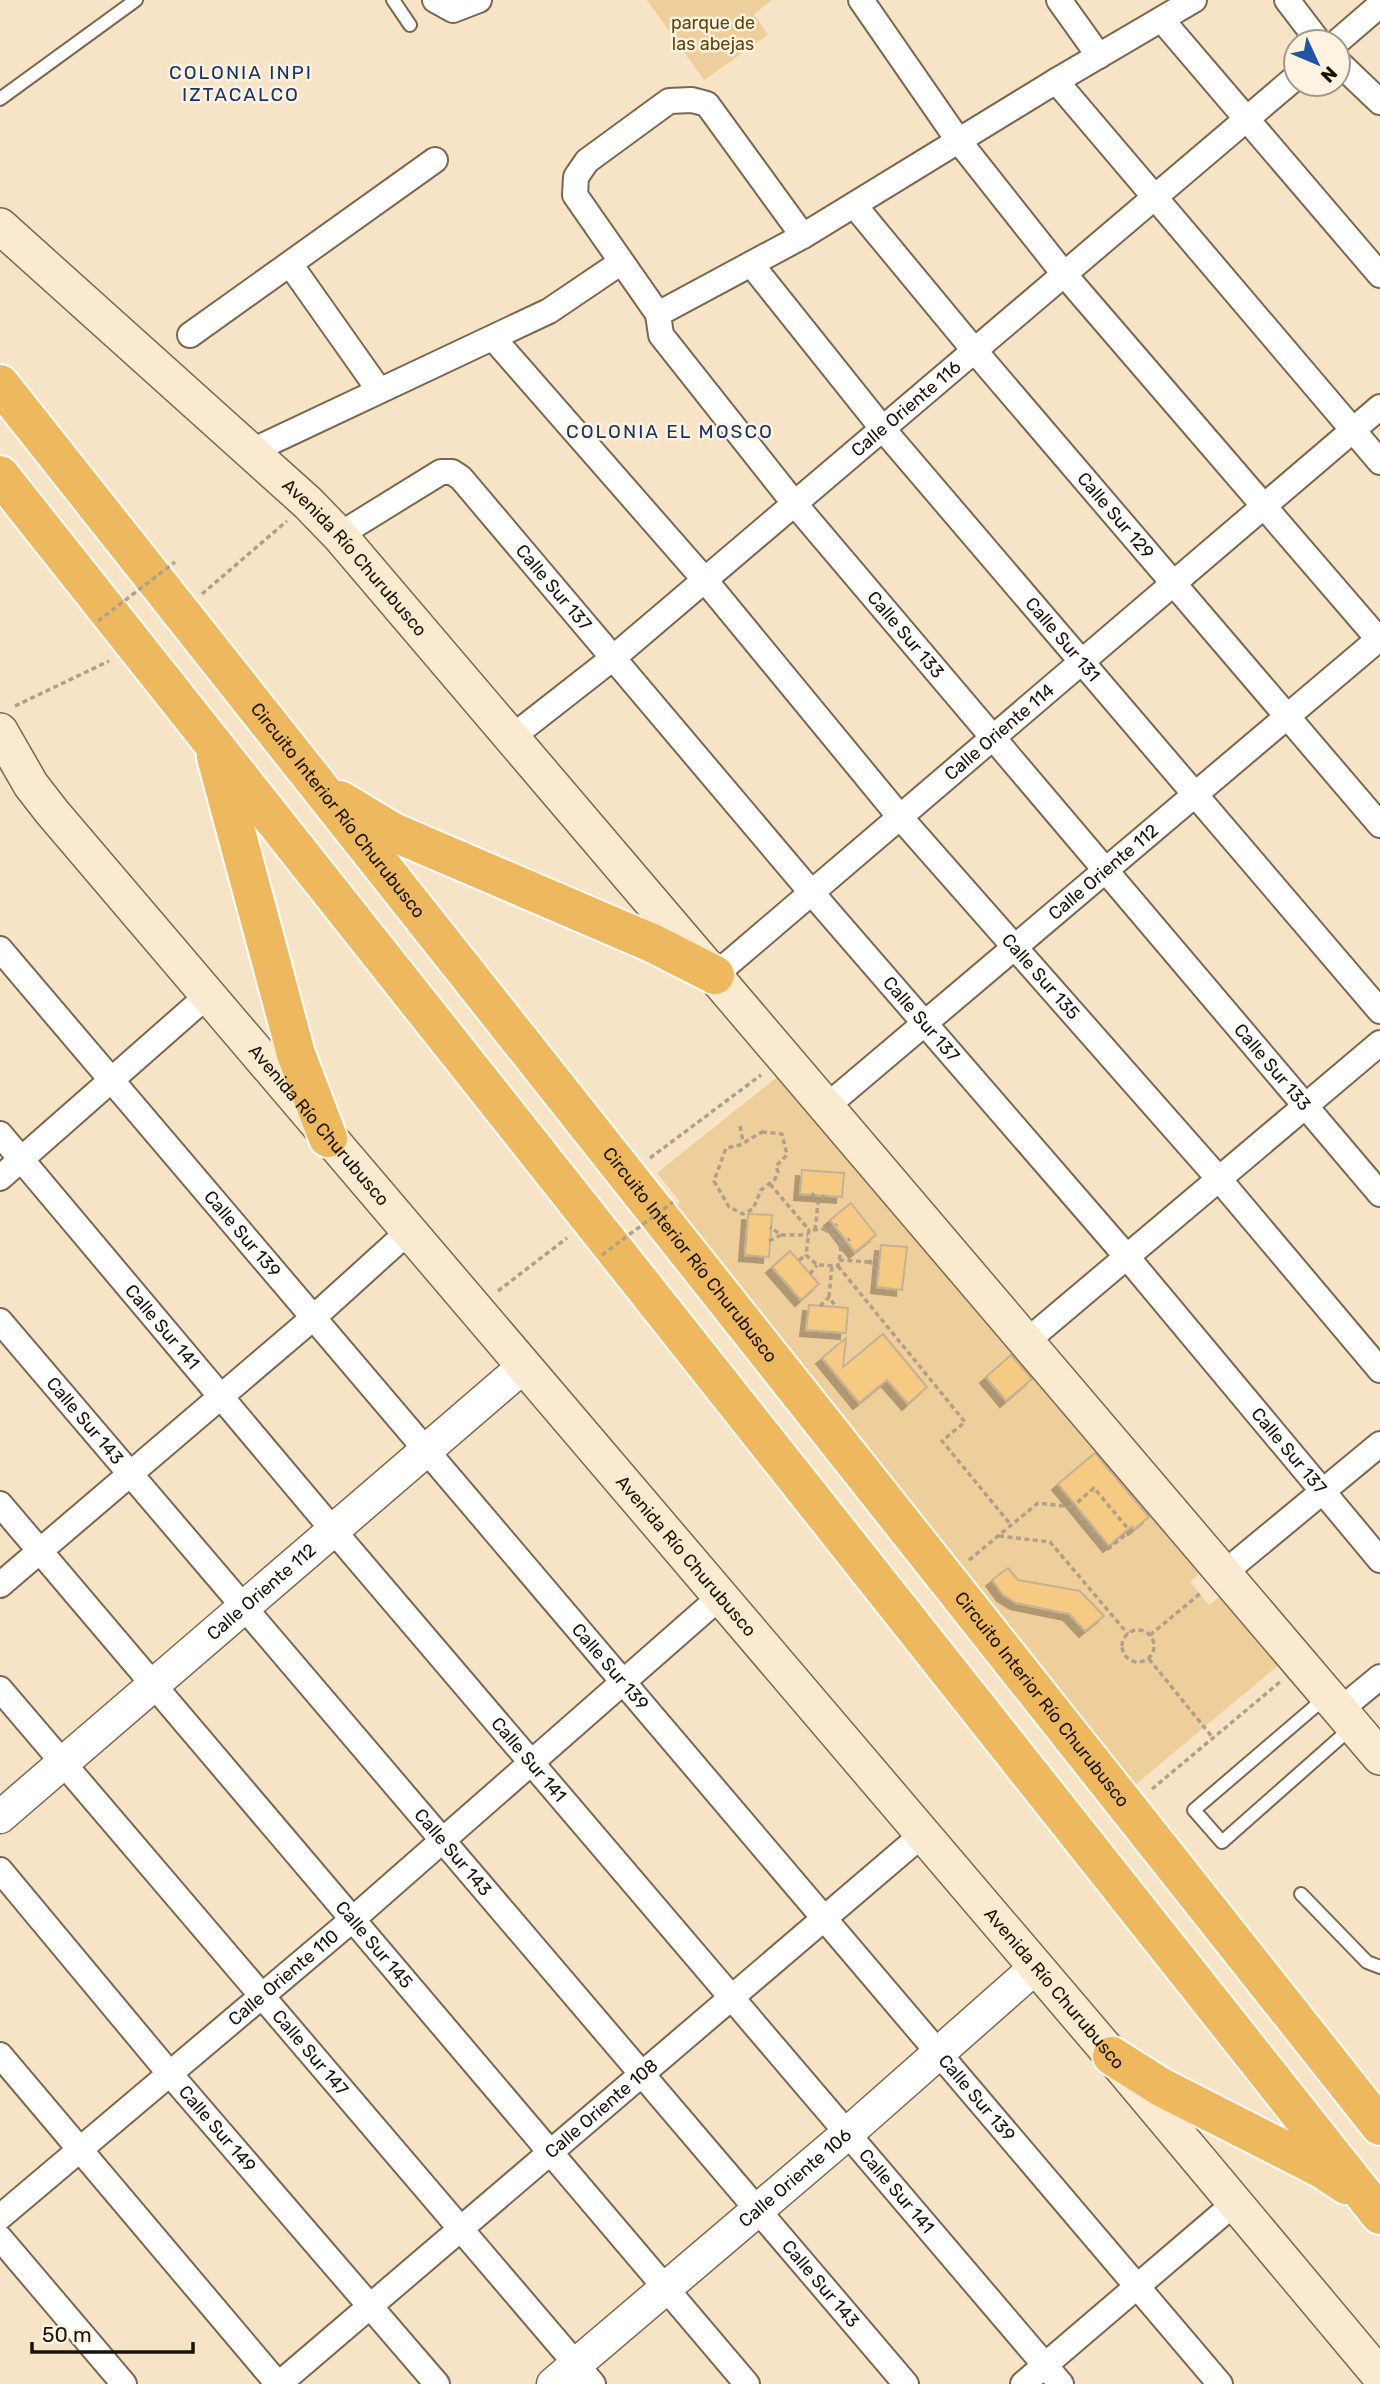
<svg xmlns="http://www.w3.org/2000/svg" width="1380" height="2384" font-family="Rubik,sans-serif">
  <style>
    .green { fill: #eece9a }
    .building { fill: #f6ca83; stroke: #c4b296; stroke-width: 2; filter: url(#shadow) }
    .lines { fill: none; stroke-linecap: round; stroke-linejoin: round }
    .service-casing { stroke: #79684f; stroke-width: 16 }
    .minor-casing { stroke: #79684f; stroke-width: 28 }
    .tertiary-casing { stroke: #79684f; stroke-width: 35 }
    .secondary-casing { stroke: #79684f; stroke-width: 38 }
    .motorway-casing { stroke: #fff; stroke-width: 42 }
    .path { stroke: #afa089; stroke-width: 3.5; stroke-dasharray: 5 3.5; stroke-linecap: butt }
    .service { stroke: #fff; stroke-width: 12 }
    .minor { stroke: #fff; stroke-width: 24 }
    .tertiary { stroke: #fff; stroke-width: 32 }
    .secondary { stroke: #faeacf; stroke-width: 35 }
    .motorway { stroke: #eeb95e; stroke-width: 38 }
    .path-bridge { stroke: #afa089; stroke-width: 3.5; stroke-dasharray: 5 3.5; stroke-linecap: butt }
    .labels { text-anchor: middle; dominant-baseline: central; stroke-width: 5; stroke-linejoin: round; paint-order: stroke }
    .park-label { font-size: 18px; fill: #60440b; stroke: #fef3e1 }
    .street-label { font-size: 18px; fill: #191309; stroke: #fef3e1 }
    .neighbourhood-label { font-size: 19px; letter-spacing: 2px; fill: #123569; stroke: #fef3e1 }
  </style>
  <defs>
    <filter id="shadow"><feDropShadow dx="-6" dy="6" stdDeviation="0" flood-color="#0004"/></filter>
  </defs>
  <rect width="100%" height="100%" fill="#f7e4c7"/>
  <path class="green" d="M647 0H772L754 14 768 35 704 80Z
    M781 1074 1204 1570 1190 1582 1209 1605 1224 1594 1281 1663 1135 1785 675 1206 680 1202 657 1173Z"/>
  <path class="building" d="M802 1170 844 1173 842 1197 800 1194Z
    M851 1203 876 1235 855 1252 830 1220Z
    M748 1214 772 1215 769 1257 745 1255Z
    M881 1245 907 1247 902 1290 877 1287Z
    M790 1251 819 1284 801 1300 772 1267Z
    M809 1305 848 1308 846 1333 806 1330Z
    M883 1334 927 1387 908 1404 887 1380 859 1403 822 1358 846 1338 843 1367Z
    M1011 1355 1032 1379 1006 1401 986 1377Z
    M1095 1453 1149 1517 1134 1529 1132 1526 1109 1546 1058 1484Z
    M1008 1568 1018 1580 1080 1591 1104 1616 1085 1631 1069 1614 1016 1603 1003 1595 992 1580Z"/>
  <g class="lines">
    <g class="service-casing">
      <path id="service" d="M393 0 410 25
        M0 99 136 0
        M1326 1697 1194 1810 1222 1842 1351 1728
        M1301 1894 1367 1962 1380 1967"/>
    </g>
    <g class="minor-casing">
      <g id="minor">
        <path d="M435 0 453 10 479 0"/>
        <path d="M861 0 958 140 1064 274 1380 641"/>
        <path d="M1059 0 1099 56"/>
        <path d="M1287 0 1319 42"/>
        <path d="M1162 20 1380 275"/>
        <path d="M1337 42 1380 5"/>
        <path d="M1338 62 1380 102"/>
        <path d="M1056 81 1380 462"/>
        <path id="s1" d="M854 205 974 350 1380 825"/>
        <path id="s2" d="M803 236 707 104 692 100 669 101 587 161 576 177 575 195 658 314 661 335 794 503 1380 1194"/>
        <path d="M290 264 379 390"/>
        <path id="s3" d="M751 264 882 428 1380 1011"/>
        <path d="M658 314 803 236 1056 81 1194 0"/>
        <path d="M190 335 435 160"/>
        <path id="s4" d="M494 339 704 579 900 817 1219 1179 1380 1370"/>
        <path d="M252 451 549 311 620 263"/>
        <path id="s5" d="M339 535 441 472H452L461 478 811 892 1127 1257 1380 1560"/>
        <path id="s6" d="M512 737 613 658 1296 77"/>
        <path id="s7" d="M0 949 1220 2384"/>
        <path id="s8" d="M715 975 1380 407"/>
        <path id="s9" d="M827 1106 1380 638"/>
        <path id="s10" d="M0 1134 333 1530 1061 2384"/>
        <path d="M0 1178 208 995"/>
        <path id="s11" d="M0 1321 906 2384"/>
        <path d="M1027 1341 1380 1043"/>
        <path id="s12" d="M0 1504 747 2384"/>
        <path d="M1224 1573 1380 1444"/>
        <path d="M0 1585 313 1318 408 1232"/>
        <path id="s13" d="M0 1689 593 2384"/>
        <path d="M1340 1710 1380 1677"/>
        <path id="s14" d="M0 1870 170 2074 437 2384"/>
        <path d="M0 2055 278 2384"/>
        <path id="s15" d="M0 2217 353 1919 720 1597"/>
        <path d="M0 2238 124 2384"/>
        <path id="s16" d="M279 2384 923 1834"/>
        <path d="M1023 2384 1236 2202"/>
      </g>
    </g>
    <g class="tertiary-casing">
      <g id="tertiary">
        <path id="s17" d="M0 1817 523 1367"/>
        <path id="s18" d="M553 2384 848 2133 1036 1967"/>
      </g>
    </g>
    <g class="secondary-casing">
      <g id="secondary">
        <path id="s19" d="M0 226 308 503 339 535 1380 1757"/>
        <path id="s20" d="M0 731 31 785 52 812 1112 2056 1380 2376"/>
      </g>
    </g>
    <g class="motorway-casing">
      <g id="motorway">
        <path id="s21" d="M0 384 1380 2126"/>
        <path d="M0 475 1380 2215"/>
        <path d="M216 757 296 1054 328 1138"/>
        <path d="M340 800 393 832 652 943 715 975"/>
        <path d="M1112 2056 1161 2087 1322 2169 1346 2185"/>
      </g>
    </g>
    <path class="path" d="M202 594 287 521
      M15 706 109 661
      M740 1126 743 1142
      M762 1132 782 1134 787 1155 776 1166 778 1172 775 1179 761 1190 753 1209 743 1214 729 1207 714 1181 726 1148 740 1145Z
      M650 1158 761 1075
      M770 1184 809 1230
      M812 1193 818 1203 826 1194
      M824 1229 839 1239 841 1251 838 1266 817 1265 806 1255 809 1230Z
      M815 1230 818 1203
      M830 1231 837 1224
      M781 1235H808
      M769 1241 781 1235 770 1227
      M841 1245 850 1239
      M799 1260 806 1255
      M839 1260 870 1262
      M838 1266 965 1422 942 1441 1011 1525
      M878 1270 870 1262 880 1255
      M810 1274 817 1265
      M498 1291 567 1238
      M829 1297 832 1265
      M820 1306 829 1297 836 1307
      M999 1536 1050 1542 1128 1634
      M969 1560 1038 1503 1072 1507 1108 1549 1130 1531 1094 1488 1072 1507
      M1122 1646a16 16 0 1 1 32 0a16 16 0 1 1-32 0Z
      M1150 1635 1202 1592
      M1149 1659 1213 1738
      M1152 1789 1280 1682"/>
    <use href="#service" class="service"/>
    <use href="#minor" class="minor"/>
    <use href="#tertiary" class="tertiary"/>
    <use href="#secondary" class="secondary"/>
    <use href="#motorway" class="motorway"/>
    <path class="path-bridge" d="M98 621 175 562
      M602 1255 673 1202"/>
  </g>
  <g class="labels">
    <g class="park-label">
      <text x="713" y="23">parque de<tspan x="713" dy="21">las abejas</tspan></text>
    </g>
    <g class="street-label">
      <text stroke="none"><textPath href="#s6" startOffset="513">Calle Oriente 116</textPath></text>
      <text stroke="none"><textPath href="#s1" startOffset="406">Calle Sur 129</textPath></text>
      <text stroke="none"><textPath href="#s19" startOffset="486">Avenida Río Churubusco</textPath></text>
      <text stroke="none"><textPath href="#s5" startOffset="285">Calle Sur 137</textPath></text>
      <text stroke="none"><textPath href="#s2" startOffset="894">Calle Sur 133</textPath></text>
      <text stroke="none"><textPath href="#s3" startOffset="488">Calle Sur 131</textPath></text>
      <text stroke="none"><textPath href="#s8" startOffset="374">Calle Oriente 114</textPath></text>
      <text stroke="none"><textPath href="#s21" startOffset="544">Circuito Interior Río Churubusco</textPath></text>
      <text stroke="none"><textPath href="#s9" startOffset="362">Calle Oriente 112</textPath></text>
      <text stroke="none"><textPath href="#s4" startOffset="840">Calle Sur 135</textPath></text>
      <text stroke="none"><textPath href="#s5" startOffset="852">Calle Sur 137</textPath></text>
      <text stroke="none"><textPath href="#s2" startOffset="1461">Calle Sur 133</textPath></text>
      <text stroke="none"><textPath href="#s20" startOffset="508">Avenida Río Churubusco</textPath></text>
      <text stroke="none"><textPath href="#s7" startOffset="374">Calle Sur 139</textPath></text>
      <text stroke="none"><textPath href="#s21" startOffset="1111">Circuito Interior Río Churubusco</textPath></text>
      <text stroke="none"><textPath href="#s10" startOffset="252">Calle Sur 141</textPath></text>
      <text stroke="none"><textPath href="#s11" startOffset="131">Calle Sur 143</textPath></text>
      <text stroke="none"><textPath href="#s5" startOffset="1419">Calle Sur 137</textPath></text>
      <text stroke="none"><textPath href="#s20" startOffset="1074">Avenida Río Churubusco</textPath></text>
      <text stroke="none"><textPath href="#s17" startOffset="345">Calle Oriente 112</textPath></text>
      <text stroke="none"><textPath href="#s7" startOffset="942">Calle Sur 139</textPath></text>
      <text stroke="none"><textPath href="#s21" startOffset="1678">Circuito Interior Río Churubusco</textPath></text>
      <text stroke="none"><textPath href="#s10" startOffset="819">Calle Sur 141</textPath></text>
      <text stroke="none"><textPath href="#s11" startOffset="698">Calle Sur 143</textPath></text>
      <text stroke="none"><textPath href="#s12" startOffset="578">Calle Sur 145</textPath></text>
      <text stroke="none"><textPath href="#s15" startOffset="371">Calle Oriente 110</textPath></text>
      <text stroke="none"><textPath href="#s20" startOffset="1642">Avenida Río Churubusco</textPath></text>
      <text stroke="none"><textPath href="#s13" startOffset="478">Calle Sur 147</textPath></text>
      <text stroke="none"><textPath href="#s7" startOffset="1508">Calle Sur 139</textPath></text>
      <text stroke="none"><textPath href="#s16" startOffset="424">Calle Oriente 108</textPath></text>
      <text stroke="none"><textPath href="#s14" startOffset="338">Calle Sur 149</textPath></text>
      <text stroke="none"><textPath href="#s18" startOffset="318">Calle Oriente 106</textPath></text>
      <text stroke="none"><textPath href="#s10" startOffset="1386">Calle Sur 141</textPath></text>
      <text stroke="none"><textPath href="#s11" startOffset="1265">Calle Sur 143</textPath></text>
    </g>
    <g class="neighbourhood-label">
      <text x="241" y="72">COLONIA INPI<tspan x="241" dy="22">IZTACALCO</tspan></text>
      <text x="670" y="431">COLONIA EL MOSCO</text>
    </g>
  </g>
  <g transform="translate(1317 63) rotate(134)"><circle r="33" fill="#fef3e1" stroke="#a2998b" stroke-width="2"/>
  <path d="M0-5L12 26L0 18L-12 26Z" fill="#1e55a7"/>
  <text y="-10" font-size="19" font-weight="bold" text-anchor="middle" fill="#191309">N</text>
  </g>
  <path d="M32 2342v10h161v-10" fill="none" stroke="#191309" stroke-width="3.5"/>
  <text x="42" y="2342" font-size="21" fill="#191309" stroke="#fef3e1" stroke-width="5" paint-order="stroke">50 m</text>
</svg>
